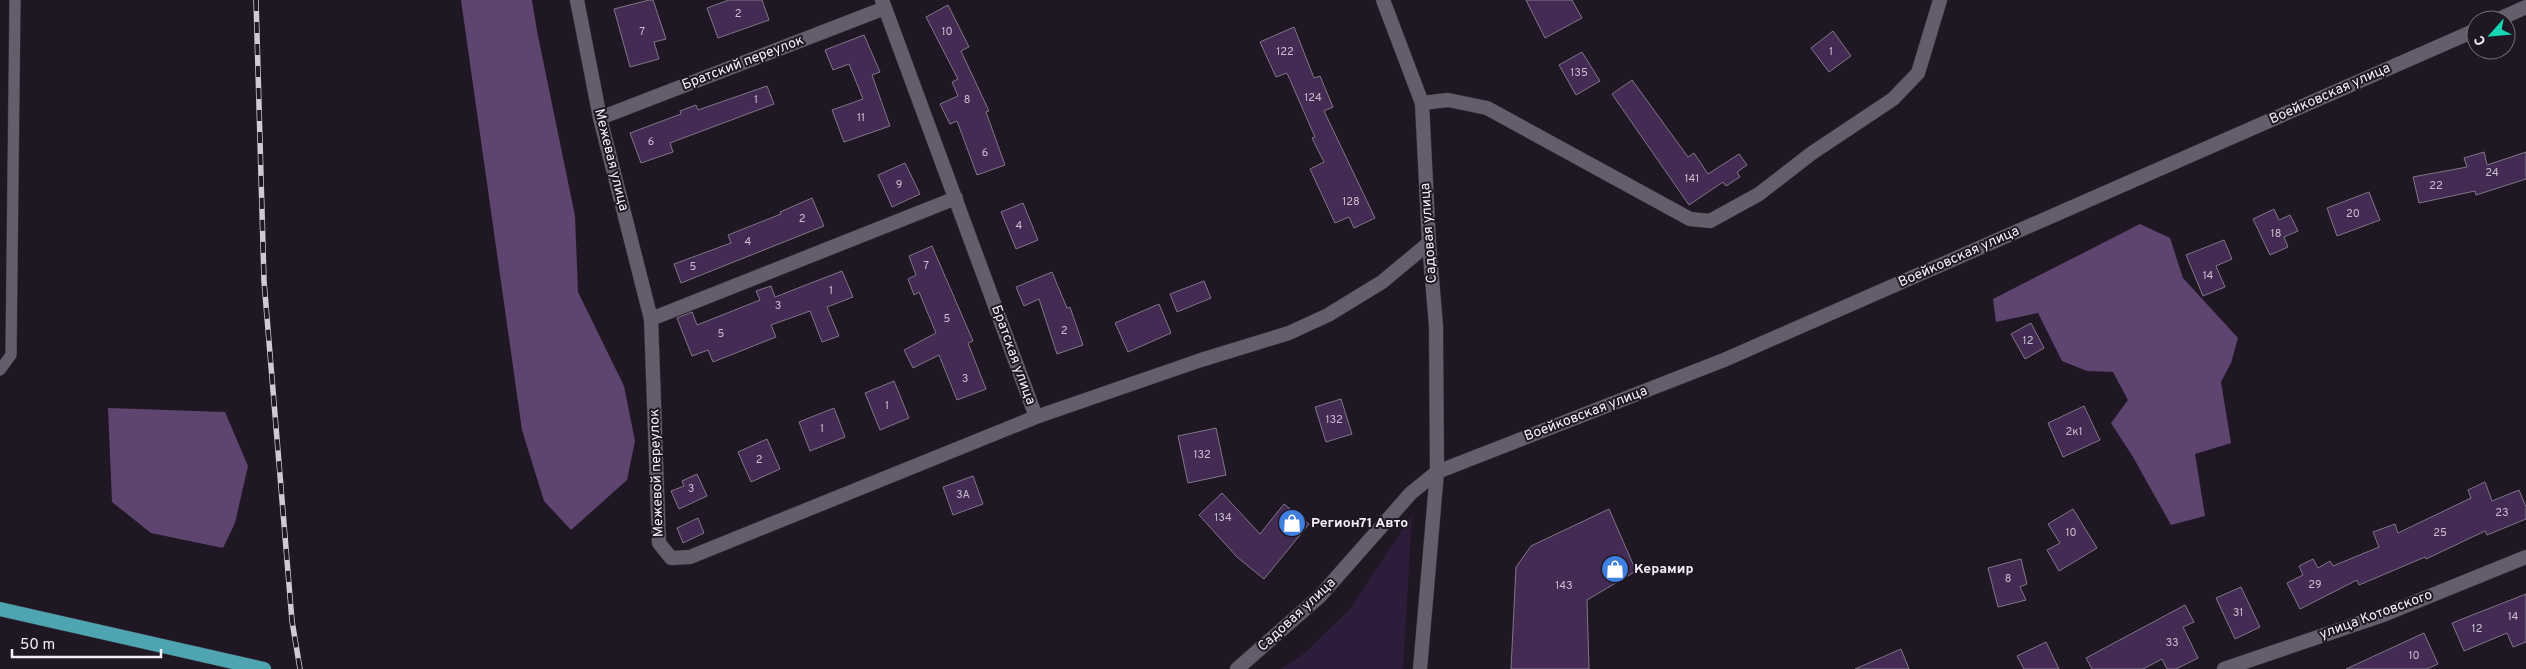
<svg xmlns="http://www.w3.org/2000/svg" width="2526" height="669" font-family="Overpass,sans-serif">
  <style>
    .green { fill: #2e1c3b }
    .forest { fill: #5e456f }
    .building { fill: #432b54; stroke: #7f7686 }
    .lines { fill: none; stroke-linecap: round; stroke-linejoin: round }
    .service-casing { stroke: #38333c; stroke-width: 12 }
    .minor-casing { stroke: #38333c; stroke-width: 15 }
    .secondary-casing { stroke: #38333c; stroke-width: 15 }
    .primary-casing { stroke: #38333c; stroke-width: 15 }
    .service { stroke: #655d6b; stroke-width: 11 }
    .minor { stroke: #655d6b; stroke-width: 14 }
    .secondary { stroke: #655d6b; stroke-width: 14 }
    .primary { stroke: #4ea4b1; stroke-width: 14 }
    .rail-casing { stroke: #cfcad3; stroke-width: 5.5 }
    .rail { stroke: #1f1824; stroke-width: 4; stroke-dasharray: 11; stroke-linecap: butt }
    .labels { text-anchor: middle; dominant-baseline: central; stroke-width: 4; stroke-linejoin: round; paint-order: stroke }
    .number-label { font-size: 11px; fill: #c8bece }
    .street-label { font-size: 14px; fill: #f4eff7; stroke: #1f1824 }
    .poi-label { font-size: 14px; font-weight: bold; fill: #f4eff7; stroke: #1f1824; text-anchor: start }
  </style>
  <rect width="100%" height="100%" fill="#1f1824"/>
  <path class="green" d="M1412 515 1403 669H1281L1305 653 1350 609Z"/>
  <path class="forest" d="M461 0H532L537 31 575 216 578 292 624 386 635 441 627 480 571 530 544 501 522 430Z
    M2140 224 2170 238 2183 278 2238 338 2231 363 2221 382 2231 443 2195 454 2205 516 2171 525 2133 457 2111 423 2128 400 2113 372 2087 371 2062 361 2038 313 1996 322 1993 299Z
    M108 408 225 412 248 466 235 523 223 548 151 533 112 502Z"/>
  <path class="building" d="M649 0H653L666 39 654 42 659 59 630 67 614 9Z
    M729 0H762L769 20 718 38 707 8Z
    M1526 0H1572L1582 18 1545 38Z
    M948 5 969 47 961 51 989 111 986 112 1005 165 977 175 957 121 950 124 940 104 958 96 952 82 958 79 926 17Z
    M1294 27 1314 78 1320 76 1333 107 1324 111 1375 218 1354 228 1349 217 1335 223 1310 169 1324 162 1312 138 1315 137 1287 73 1276 77 1260 42Z
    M1833 31 1851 56 1829 72 1811 48Z
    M864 35 880 72 872 75 890 126 844 142 832 110 863 99 849 64 833 70 825 50Z
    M1582 52 1600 81 1576 95 1559 65Z
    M1632 80 1688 157 1694 153 1708 174 1739 154 1747 165 1737 172 1740 177 1726 186 1723 182 1689 205 1612 94Z
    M767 86 774 104 670 143 673 152 641 163 630 133 681 114 680 111 696 105 698 110Z
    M2484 152 2487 165 2526 152V179L2476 195 2475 191 2419 203 2413 177 2467 167 2464 158Z
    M905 163 920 194 892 207 878 175Z
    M2369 192 2380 220 2337 236 2327 208Z
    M812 198 824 226 681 283 674 264 731 243 728 235 781 214 780 212Z
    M1023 203 1038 240 1016 249 1001 212Z
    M2274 209 2279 220 2290 215 2298 231 2284 237 2288 247 2270 255 2253 219Z
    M2224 240 2232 259 2216 266 2225 287 2203 296 2186 255Z
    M932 246 973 341 968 343 986 389 957 400 939 355 913 368 904 350 936 333 919 292 914 295 908 279 916 275 909 256Z
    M842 271 853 297 827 307 839 336 822 342 810 311 771 325 776 337 713 362 708 350 692 356 677 318 692 312 697 325 760 300 756 291 771 286 775 297Z
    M1052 272 1067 308 1070 307 1083 345 1057 354 1039 299 1024 306 1016 287Z
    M1204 281 1211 298 1177 312 1170 294Z
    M1159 304 1171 333 1128 352 1115 323Z
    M2031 323 2044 348 2025 359 2011 334Z
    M894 381 909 418 880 430 865 393Z
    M1341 399 1352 434 1326 442 1315 407Z
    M2084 406 2100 440 2063 457 2048 423Z
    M834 408 845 437 810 451 799 422Z
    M1216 428 1226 475 1188 483 1178 436Z
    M767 439 780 469 751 482 738 452Z
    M697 474 707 496 679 509 671 491 684 486 682 481Z
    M973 476 983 504 953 515 943 487Z
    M2485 482 2492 501 2519 490 2526 507V519L2487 535 2485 531 2426 559 2425 557 2359 585 2357 580 2300 609 2287 583 2303 575 2299 566 2313 559 2318 568 2330 561 2333 566 2379 547 2373 532 2395 524 2398 533 2471 498 2468 490Z
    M1222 493 1260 534 1284 504 1309 524 1264 579 1237 557 1199 515Z
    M1609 509 1636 571 1587 600 1589 669H1511L1516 567 1531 546Z
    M2073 509 2097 548 2059 571 2047 550 2060 543 2048 524Z
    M698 518 704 533 683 543 677 528Z
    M2021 559 2027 584 2020 587 2026 600 1998 607 1988 568Z
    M2241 587 2260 627 2235 639 2216 598Z
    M2526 594V642L2513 647 2507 633 2464 651 2452 623Z
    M2185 605 2194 622 2183 627 2198 658 2176 669H2167L2162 659 2143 669H2092L2086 658Z
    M2424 633 2438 664 2427 669H2346Z
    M2046 642 2059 669H2024L2017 656Z
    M1901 649 1909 669H1855Z"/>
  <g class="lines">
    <g class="service-casing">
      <path id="service" d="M0 370 11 355 15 0"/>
    </g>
    <g class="minor-casing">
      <path id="minor" d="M577 0 600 118 651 319
        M882 0 1036 417 1201 360 1289 333 1328 315 1382 282 1429 243
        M1422 103 1448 100 1487 108 1690 219 1710 221 1759 194 1812 153 1893 99 1918 73 1940 0
        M600 118 885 8
        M956 198 651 319 659 543 671 558 690 557 1036 417
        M2224 669 2383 615 2526 557"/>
    </g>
    <g class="secondary-casing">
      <path id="secondary" d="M1383 0 1422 103 1429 243 1436 326 1437 472 1420 669
        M2497 20 2526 7
        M1237 669 1320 596 1411 493 1437 472 1724 360 2476 30"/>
    </g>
    <g class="primary-casing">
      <path id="primary" d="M0 609 264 669"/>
    </g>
    <use href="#service" class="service"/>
    <use href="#minor" class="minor"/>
    <use href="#secondary" class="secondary"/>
    <use href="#primary" class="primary"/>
    <g class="rail-casing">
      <path id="rail" d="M256 0 264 281 292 621 300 669"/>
    </g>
    <use href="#rail" class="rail"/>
  </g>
  <defs>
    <g id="shop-disc" transform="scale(1.4375)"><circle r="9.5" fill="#3f7fe0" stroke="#1f1824"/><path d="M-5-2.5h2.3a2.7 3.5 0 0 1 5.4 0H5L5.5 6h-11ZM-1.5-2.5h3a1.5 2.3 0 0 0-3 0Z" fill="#fff"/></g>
  </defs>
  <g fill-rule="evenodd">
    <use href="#shop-disc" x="1292" y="523"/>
    <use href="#shop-disc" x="1615" y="569"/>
  </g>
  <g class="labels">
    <g class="number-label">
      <text x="738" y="14">2</text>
      <text x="642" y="32">7</text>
      <text x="947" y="32">10</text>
      <text x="1285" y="52">122</text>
      <text x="1831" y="52">1</text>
      <text x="1579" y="73">135</text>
      <text x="1313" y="98">124</text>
      <text x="756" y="100">1</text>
      <text x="967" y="100">8</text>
      <text x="861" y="118">11</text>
      <text x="651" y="142">6</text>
      <text x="985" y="153">6</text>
      <text x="2492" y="173">24</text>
      <text x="1692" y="179">141</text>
      <text x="899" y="185">9</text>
      <text x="2436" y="186">22</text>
      <text x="1351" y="202">128</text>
      <text x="2353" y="214">20</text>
      <text x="802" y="219">2</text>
      <text x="1019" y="226">4</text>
      <text x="2276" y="234">18</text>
      <text x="748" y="242">4</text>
      <text x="926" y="266">7</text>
      <text x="693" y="267">5</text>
      <text x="2208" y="276">14</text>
      <text x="831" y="291">1</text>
      <text x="778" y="306">3</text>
      <text x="947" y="319">5</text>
      <text x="1064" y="331">2</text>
      <text x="721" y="334">5</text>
      <text x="2028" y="341">12</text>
      <text x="965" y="379">3</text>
      <text x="887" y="406">1</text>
      <text x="1334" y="420">132</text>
      <text x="822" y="429">1</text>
      <text x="2074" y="432">2к1</text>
      <text x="1202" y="455">132</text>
      <text x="759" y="460">2</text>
      <text x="691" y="489">3</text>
      <text x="963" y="495">3А</text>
      <text x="2502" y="513">23</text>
      <text x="1223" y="518">134</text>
      <text x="2071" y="533">10</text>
      <text x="2440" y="533">25</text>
      <text x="2008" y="579">8</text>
      <text x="2315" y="585">29</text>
      <text x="1564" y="586">143</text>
      <text x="2238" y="613">31</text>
      <text x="2513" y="617">14</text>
      <text x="2477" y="629">12</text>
      <text x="2172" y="643">33</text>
      <text x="2414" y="656">10</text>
    </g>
    <g class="street-label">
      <text transform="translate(743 63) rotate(-21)">Братский переулок</text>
      <text transform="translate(2330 94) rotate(-24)">Воейковская улица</text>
      <text transform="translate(611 160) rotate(76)">Межевая улица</text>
      <text transform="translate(1429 233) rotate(-94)">Садовая улица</text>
      <text transform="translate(1959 257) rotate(-24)">Воейковская улица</text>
      <text transform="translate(1013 355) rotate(70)">Братская улица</text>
      <text transform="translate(1586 414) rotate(-21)">Воейковская улица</text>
      <text transform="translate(657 473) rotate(-92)">Межевой переулок</text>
      <text transform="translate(1297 615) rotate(-43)">Садовая улица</text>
      <text transform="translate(2376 615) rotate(-20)">улица Котовского</text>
    </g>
    <g class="poi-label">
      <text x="1311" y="523">Регион71 Авто</text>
      <text x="1634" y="569">Керамир</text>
    </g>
  </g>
  <g transform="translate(2491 35) rotate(243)"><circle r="24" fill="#1f1824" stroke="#746e78"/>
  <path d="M0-4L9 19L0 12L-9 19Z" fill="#17d5b3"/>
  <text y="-8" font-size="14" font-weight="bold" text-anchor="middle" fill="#f4eff7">С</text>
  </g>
  <path d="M12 649v8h149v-8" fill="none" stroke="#f4eff7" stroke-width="2.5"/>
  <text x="20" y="649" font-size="15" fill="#f4eff7" stroke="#1f1824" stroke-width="4" paint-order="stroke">50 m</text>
</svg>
